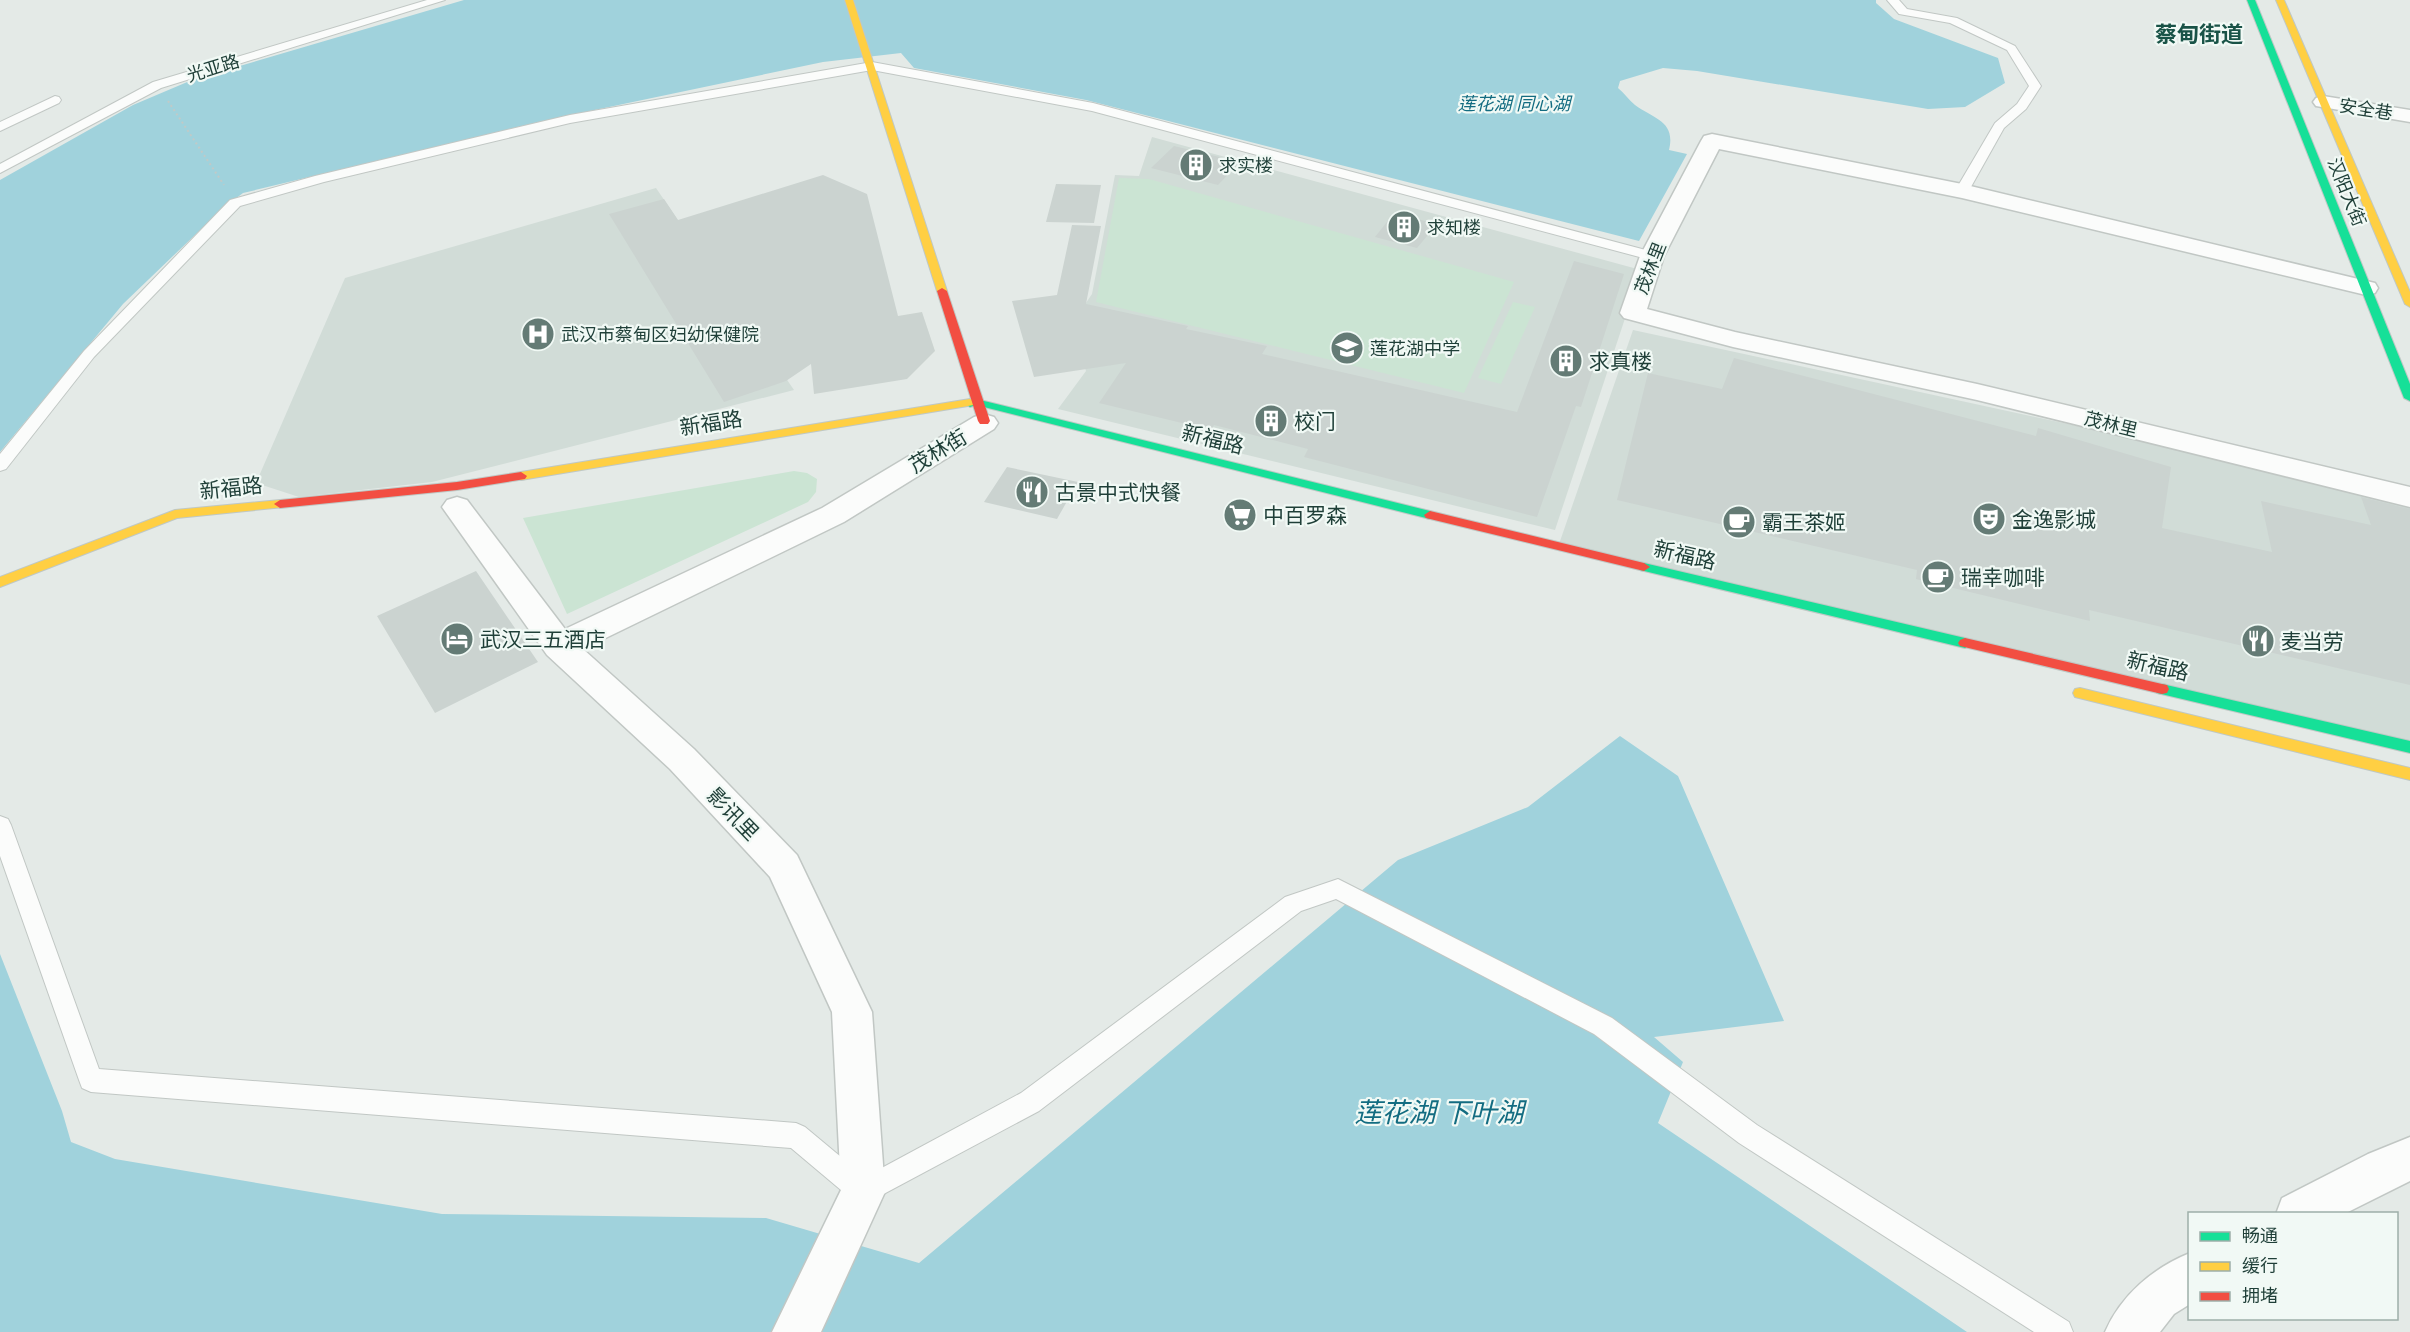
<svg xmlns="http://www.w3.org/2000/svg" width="2410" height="1332" font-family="'Space Grotesk','Noto Sans SC',sans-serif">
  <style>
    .built { fill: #d1dcd7 }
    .green { fill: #cbe4d3 }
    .water { fill: #a0d2dc }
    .building { fill: #cbd3d0 }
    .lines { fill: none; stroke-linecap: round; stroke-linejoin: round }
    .lane-casing { stroke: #c1c7c4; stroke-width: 2 }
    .street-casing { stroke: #c1c7c4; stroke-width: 3 }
    .fast-casing { stroke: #bfc8c5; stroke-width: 2 }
    .slow-casing { stroke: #bfc8c5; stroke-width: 2 }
    .jam-casing { stroke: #bfc8c5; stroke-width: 2 }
    .path { stroke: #c0cac8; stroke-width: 2; stroke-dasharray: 2 3; stroke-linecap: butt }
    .lane { fill: #fbfcfb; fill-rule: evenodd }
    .street { fill: #fbfcfb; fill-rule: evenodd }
    .fast { fill: #16e098; fill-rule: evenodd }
    .slow { fill: #ffcf43; fill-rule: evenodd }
    .jam { fill: #f24e42; fill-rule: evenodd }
    .labels { text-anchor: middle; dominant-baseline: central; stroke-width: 4.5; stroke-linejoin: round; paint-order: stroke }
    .far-street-label { font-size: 18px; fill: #1f3f38; stroke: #f1f9f5 }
    .far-water-label { font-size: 18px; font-style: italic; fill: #136c81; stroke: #f1f9f5 }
    .far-poi-label { font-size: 18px; fill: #1f3f38; stroke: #f1f9f5; text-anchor: start }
    .poi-label { font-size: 21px; fill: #1f3f38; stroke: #f1f9f5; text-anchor: start }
    .street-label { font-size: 21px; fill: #1f3f38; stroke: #f1f9f5 }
    .far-district-label { font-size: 22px; font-weight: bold; fill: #195347; stroke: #f1f9f5 }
    .near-water-label { font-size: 27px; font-style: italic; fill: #136c81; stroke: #f1f9f5 }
  </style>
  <rect width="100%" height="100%" fill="#e4eae7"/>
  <path class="built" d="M1152 137 1641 270 1555 530 1058 409 1086 371 1071 325 1092 294 1115 175 1139 176Z
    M656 188 794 390 432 482 299 497 256 483 345 278Z
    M1633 330 2410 498V747L1558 547Z"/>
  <path class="green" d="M1119 178 1149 179 1514 282 1464 393 1096 302Z
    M1513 302 1535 307 1501 384 1478 378Z
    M794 471 807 473 817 479 816 492 808 502 567 614 523 518Z"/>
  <path class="water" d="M464 0H1876V3L1894 19 1998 58 2005 83 1965 107 1928 109 1697 71 1663 68 1620 81 1618 88C1624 93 1629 100 1635 105 1654 119 1676 121 1669 150L1687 154 1639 241 1086 100 914 68 901 53 823 62 547 120 243 193 223 208 123 304 0 452V180L133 105 192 80Z
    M1620 736 1678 776 1784 1021 1654 1037 1683 1062 1658 1123 1967 1332H0V954L62 1111 71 1142 115 1159 442 1214 766 1218 919 1263 1398 860 1528 807Z"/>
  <path class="building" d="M1174 146 1240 162 1218 185 1151 168Z
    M823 175 867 194 898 316 922 312 935 351 907 379 814 394 811 364 786 381 724 402 609 214 664 199 678 220Z
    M1056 184 1101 185 1094 223 1046 222Z
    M1394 213 1437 224 1417 248 1375 237Z
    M1072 225 1101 226 1086 304 1188 326 1186 329 1267 346 1262 354 1517 412 1574 261 1624 274 1581 407 1576 406 1537 517 1304 457 1308 449 1214 425 1211 430 1099 403 1126 363 1034 377 1012 301 1057 295Z
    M1734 358 2036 436 2038 428 2171 467 2162 528 2272 552 2261 501 2371 525 2361 497 2410 509V685L2089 610 2090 621 1916 579 1917 570 1617 500 1648 373 1722 389Z
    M1007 467 1078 482 1057 519 984 502Z
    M476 571 538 662 435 713 377 616Z"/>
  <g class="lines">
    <g class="lane-casing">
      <path id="lane" d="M427 0H445L161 88 0 173V164L153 82Z
        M1887 0H1899L1907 9 1957 18 2015 46 2041 86 2026 109 2004 128 1967 194 1962 195 1955 191 1995 123 2017 104 2029 86 2007 50 1950 23 1899 14Z
        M872 62 1093 103 1657 253 1659 256 1652 260 1647 259 1092 111 872 70 570 123 324 182 240 206 94 357 6 469 0 471V454L84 351 230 200 315 176 570 115Z
        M55 96 59 97 61 100 59 103 0 131V122Z
        M0 816 8 819 11 825 99 1069 796 1123 805 1127 865 1177 1021 1093 1285 897 1338 879 1612 1018 1757 1125 2069 1322 2073 1332H2034L1739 1143 1594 1034 1336 899 1301 911 1039 1111 863 1205 854 1201 791 1148 91 1092 82 1088 79 1080 0 856Z"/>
    </g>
    <g class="street-casing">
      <path id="street" d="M2323 96 2410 110V122L2316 106 2313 102 2316 98Z
        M1712 134 1962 184 2375 283 2378 288 2375 293 2366 295 1962 198 1719 149 1664 256 1647 309 1735 332 1977 384 2410 487V507L1977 400 1733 347 1624 318 1620 313 1640 256 1701 141 1704 136Z
        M984 414 994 417 998 423 994 429 844 522 583 649 694 749 797 855 872 1012 885 1192 821 1332H772L841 1190 832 1012 770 877 670 769 547 655 442 507 447 500 457 497 467 500 565 629 822 508 974 417Z
        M2410 1137V1181L2344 1214H2276L2282 1198 2368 1154Z
        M2190 1253V1304L2174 1314 2160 1332H2105C2121 1295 2153 1268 2190 1253Z"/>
    </g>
    <g class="fast-casing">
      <path id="fast" d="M2247 0H2255L2410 384V401L2404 398Z
        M976 399 1430 511 1436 515 1430 519 976 405 970 407 964 403 966 401Z
        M1644 563 1965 638 1972 643 1965 648 1640 570 1638 567Z
        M2162 684 2410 741V753L2157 693 2155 689 2157 685Z"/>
    </g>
    <g class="slow-casing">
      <path id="slow" d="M845 0H853L947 291 946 293 942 294 937 291Z
        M2276 0H2284L2410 292V307L2405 304Z
        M970 399 974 401V405L521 480 515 476 521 472Z
        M280 500 286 504 284 507 177 518 0 587V577L175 510Z
        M2080 688 2410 768V780L2075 697 2073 693 2075 689Z"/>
    </g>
    <g class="jam-casing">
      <path id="jam" d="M942 288 947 291 990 421 988 424H980L978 421 937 291Z
        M521 472 527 476 525 479 457 490 280 508 274 504 280 500 457 482Z
        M1430 511 1644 563 1650 567 1644 571 1426 518 1424 515Z
        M1965 638 2162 684 2167 685 2169 689 2167 693 2162 694 1960 646 1958 643 1960 640Z"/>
    </g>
    <path class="path" d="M168 101 224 185"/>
    <use href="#lane" class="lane"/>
    <use href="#street" class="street"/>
    <use href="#fast" class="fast"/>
    <use href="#slow" class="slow"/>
    <use href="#jam" class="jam"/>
  </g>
  <defs>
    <g id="building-disc" transform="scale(1.725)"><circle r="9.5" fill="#647b75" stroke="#f1f9f5"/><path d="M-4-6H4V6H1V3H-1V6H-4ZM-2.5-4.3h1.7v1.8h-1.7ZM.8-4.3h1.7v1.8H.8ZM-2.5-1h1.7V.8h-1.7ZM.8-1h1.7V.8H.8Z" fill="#fff"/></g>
    <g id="hospital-disc" transform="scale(1.725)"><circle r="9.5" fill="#647b75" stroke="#f1f9f5"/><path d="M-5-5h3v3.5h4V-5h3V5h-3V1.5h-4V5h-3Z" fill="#fff"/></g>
    <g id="school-disc" transform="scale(1.725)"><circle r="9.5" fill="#647b75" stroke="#f1f9f5"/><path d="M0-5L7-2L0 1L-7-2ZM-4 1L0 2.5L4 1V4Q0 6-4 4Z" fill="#fff"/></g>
    <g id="restaurant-disc" transform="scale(1.725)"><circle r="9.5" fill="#647b75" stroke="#f1f9f5"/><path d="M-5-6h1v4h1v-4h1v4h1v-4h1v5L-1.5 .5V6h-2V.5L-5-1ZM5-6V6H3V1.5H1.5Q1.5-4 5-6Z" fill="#fff"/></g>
    <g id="supermarket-disc" transform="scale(1.725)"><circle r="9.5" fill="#647b75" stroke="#f1f9f5"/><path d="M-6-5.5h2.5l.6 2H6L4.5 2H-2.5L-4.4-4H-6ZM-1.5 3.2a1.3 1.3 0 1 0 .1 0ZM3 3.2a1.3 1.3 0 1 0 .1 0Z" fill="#fff"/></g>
    <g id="theatre-disc" transform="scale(1.725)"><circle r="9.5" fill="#647b75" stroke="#f1f9f5"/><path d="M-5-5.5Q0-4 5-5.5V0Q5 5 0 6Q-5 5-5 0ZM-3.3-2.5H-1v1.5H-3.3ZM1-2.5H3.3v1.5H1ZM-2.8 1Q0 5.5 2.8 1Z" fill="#fff"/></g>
    <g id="cafe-disc" transform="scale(1.725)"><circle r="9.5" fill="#647b75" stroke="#f1f9f5"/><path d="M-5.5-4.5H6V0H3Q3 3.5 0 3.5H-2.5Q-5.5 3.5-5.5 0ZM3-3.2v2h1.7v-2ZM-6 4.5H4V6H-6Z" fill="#fff"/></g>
    <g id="hotel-disc" transform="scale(1.725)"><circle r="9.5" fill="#647b75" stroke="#f1f9f5"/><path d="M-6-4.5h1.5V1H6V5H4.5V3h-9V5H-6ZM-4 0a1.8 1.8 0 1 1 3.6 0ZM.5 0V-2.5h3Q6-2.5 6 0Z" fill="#fff"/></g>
  </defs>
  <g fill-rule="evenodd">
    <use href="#building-disc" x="1196" y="165"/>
    <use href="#building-disc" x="1404" y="227"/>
    <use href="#hospital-disc" x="538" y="334"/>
    <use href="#school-disc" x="1347" y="348"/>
    <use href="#building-disc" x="1566" y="361"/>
    <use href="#building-disc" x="1271" y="421"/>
    <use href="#restaurant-disc" x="1032" y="492"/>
    <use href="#supermarket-disc" x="1240" y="515"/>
    <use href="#theatre-disc" x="1989" y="519"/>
    <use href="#cafe-disc" x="1739" y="522"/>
    <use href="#cafe-disc" x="1938" y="577"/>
    <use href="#hotel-disc" x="457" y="639"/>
    <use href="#restaurant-disc" x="2258" y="641"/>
  </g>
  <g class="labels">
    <g class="far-street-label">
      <text transform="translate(213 68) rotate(-17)">光亚路</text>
      <text transform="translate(2366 109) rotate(9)">安全巷</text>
      <text transform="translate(2347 192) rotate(68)">汉阳大街</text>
      <text transform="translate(1650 268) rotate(-68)">茂林里</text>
      <text transform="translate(2111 424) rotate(14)">茂林里</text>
    </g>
    <g class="far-water-label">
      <text x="1514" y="103">莲花湖 同心湖</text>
    </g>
    <g class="far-poi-label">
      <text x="1219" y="165">求实楼</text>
      <text x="1427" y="227">求知楼</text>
      <text x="561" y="334">武汉市蔡甸区妇幼保健院</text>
      <text x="1370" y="348">莲花湖中学</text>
    </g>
    <g class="poi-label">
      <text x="1589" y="361">求真楼</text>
      <text x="1294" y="421">校门</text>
      <text x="1055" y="492">古景中式快餐</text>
      <text x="1263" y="515">中百罗森</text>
      <text x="2012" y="519">金逸影城</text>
      <text x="1762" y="522">霸王茶姬</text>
      <text x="1961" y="577">瑞幸咖啡</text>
      <text x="480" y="639">武汉三五酒店</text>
      <text x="2281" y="641">麦当劳</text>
    </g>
    <g class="street-label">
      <text transform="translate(711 423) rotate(-9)">新福路</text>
      <text transform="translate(1213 439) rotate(14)">新福路</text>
      <text transform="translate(938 451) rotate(-31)">茂林街</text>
      <text transform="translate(231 488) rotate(-6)">新福路</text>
      <text transform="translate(1685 555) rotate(13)">新福路</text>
      <text transform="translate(2158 666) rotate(13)">新福路</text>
      <text transform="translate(733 814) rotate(46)">影讯里</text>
    </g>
    <g class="far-district-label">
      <text x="2199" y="34">蔡甸街道</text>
    </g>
    <g class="near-water-label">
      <text x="1439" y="1112">莲花湖 下叶湖</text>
    </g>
  </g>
  <rect x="2188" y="1212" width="210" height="108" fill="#f1f9f5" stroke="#9dafa9" stroke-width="1.5"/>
  <rect x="2200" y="1232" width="30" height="9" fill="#16e098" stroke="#9dafa9" stroke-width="1.5"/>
  <text x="2242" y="1242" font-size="18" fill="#1f3f38">畅通</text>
  <rect x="2200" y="1262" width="30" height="9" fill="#ffcf43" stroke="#9dafa9" stroke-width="1.5"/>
  <text x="2242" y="1272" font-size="18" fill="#1f3f38">缓行</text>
  <rect x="2200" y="1292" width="30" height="9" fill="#f24e42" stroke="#9dafa9" stroke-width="1.5"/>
  <text x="2242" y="1302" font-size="18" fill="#1f3f38">拥堵</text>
</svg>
